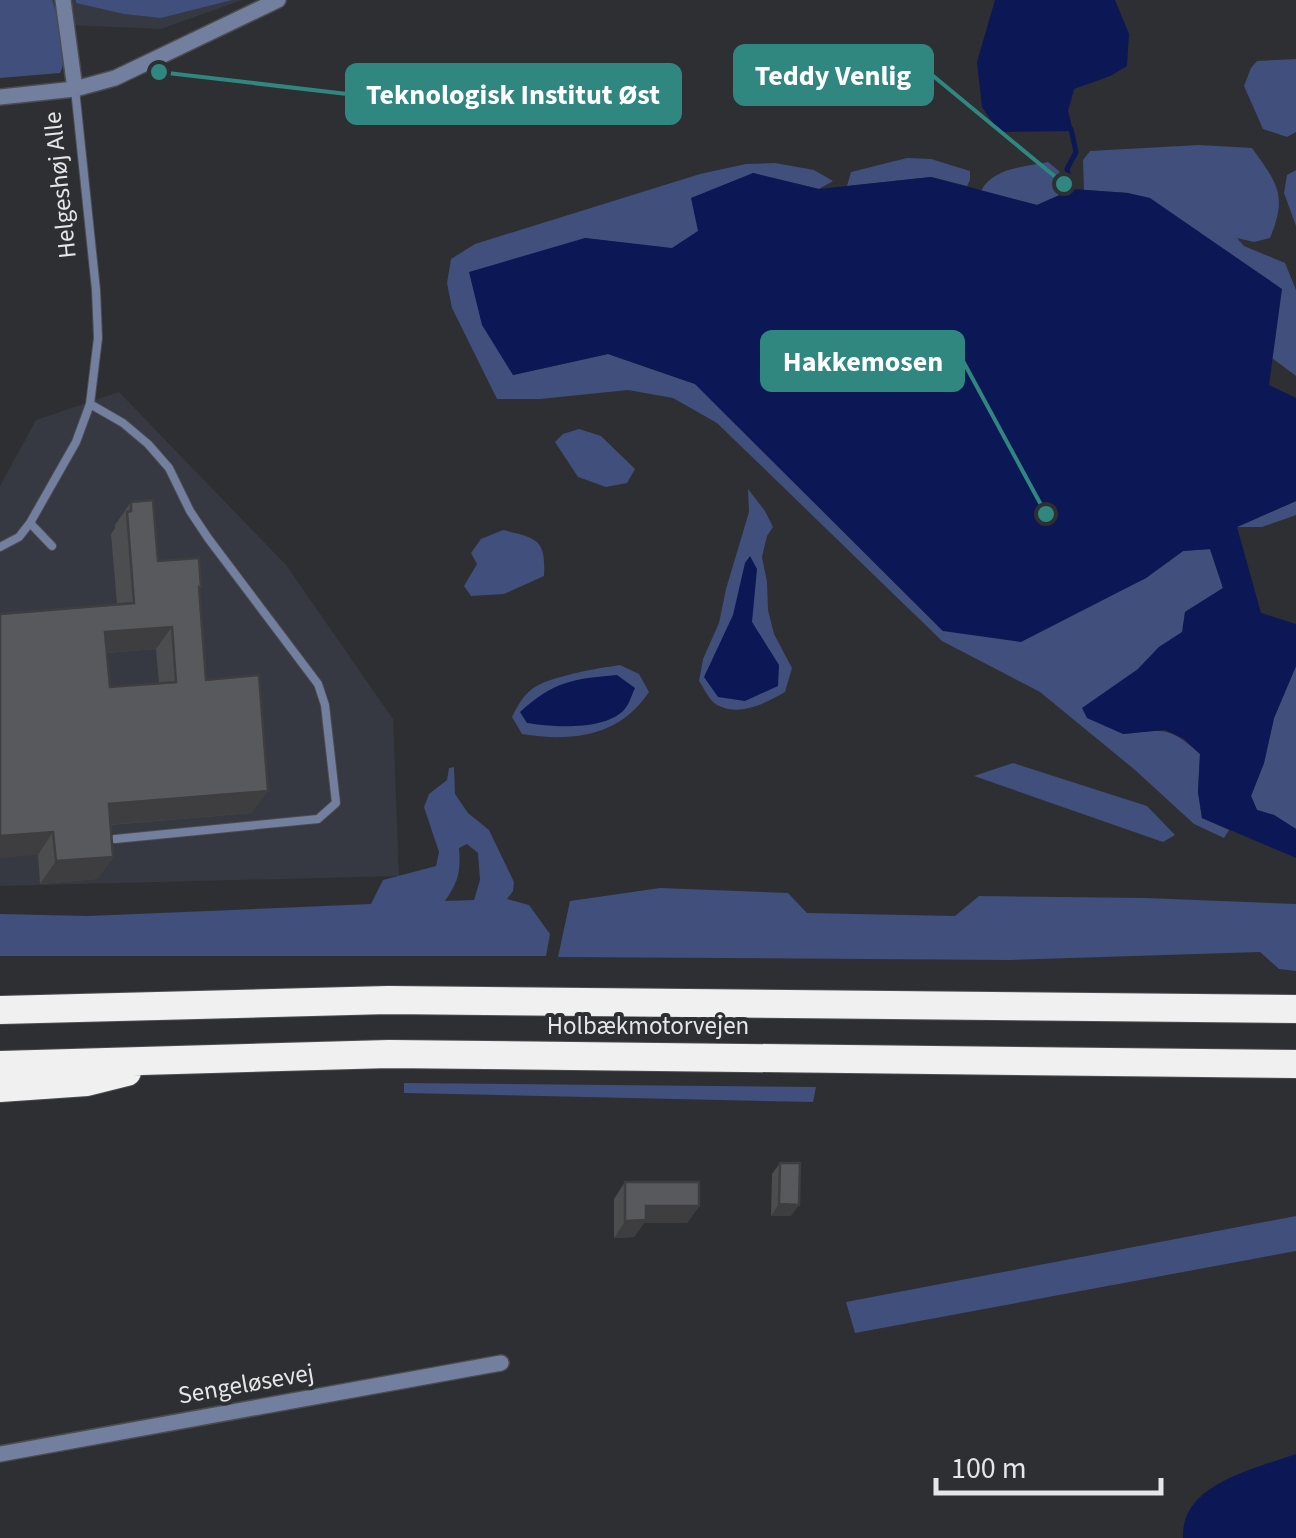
<svg xmlns="http://www.w3.org/2000/svg" width="1296" height="1538" font-family="'Source Sans 3',sans-serif">
  <style>
    .built { fill: #363941 }
    .green { fill: #404f7b; fill-rule: evenodd }
    .water { fill: #0c1755 }
    .lines { fill: none; stroke-linecap: round; stroke-linejoin: round }
    .stream { stroke: #0c1755; stroke-width: 5 }
    .lane-casing { stroke: #4b4c4f; stroke-width: 10 }
    .street-casing { stroke: #4b4c4f; stroke-width: 18 }
    .highway-casing { stroke: #4b4c4f; stroke-width: 30 }
    .lane { stroke: #737f9f; stroke-width: 8 }
    .street { stroke: #737f9f; stroke-width: 15 }
    .highway { stroke: #f0f0f0; stroke-width: 28 }
    .wall { fill: #4c4d4f; fill-rule: evenodd }
    .shaded-wall { fill: #3e3e40 }
    .building { fill: #58595c; stroke: #3e3e40; stroke-width: 2.5; fill-rule: evenodd }
    .labels { text-anchor: middle; dominant-baseline: central; stroke-width: 8; stroke-linejoin: round; paint-order: stroke }
    .street-label { font-size: 25px; fill: #e6e6e8; stroke: #2e2f32 }
    .leader { fill: none; stroke: #2f8780; stroke-width: 4 }
    .callout-dot { fill: #2f8780; stroke: #2e2f32; stroke-width: 4 }
    .callout { fill: #2f8780; stroke: #2f8780; stroke-width: 4 }
    .callout-label { font-size: 28px; text-anchor: middle; font-weight: bold; fill: #fff }
  </style>
  <rect width="100%" height="100%" fill="#2e2f32"/>
  <path class="built" d="M0 0H242L161 29 0 22Z
    M119 392 286 565 393 719 399 876 0 886V486L36 420Z"/>
  <path class="green" d="M0 0H52C59 21 71 52 60 73L0 78Z
    M76 0H232L161 18 124 14 76 3Z
    M1296 59V132L1287 137 1263 129 1244 86 1251 68 1257 61Z
    M1199 145 1252 148C1277 183 1288 195 1270 238L1254 242 1237 238 1244 246 1285 263 1296 290V376L1272 358 1281 289 1128 193 1084 190 1083 160 1090 151Z
    M907 158 931 159 970 171V180L967 186 931 177 847 186 851 172Z
    M1048 162 1059 171 1065 193 1037 205 981 191C993 167 1025 167 1048 162Z
    M775 163 814 170 833 181 819 189 753 173 698 231 672 249 585 238 513 375 608 354 695 384 943 631 1086 607 1146 578 1183 551 1210 549 1223 588 1185 612 1183 632 1159 647 1138 669 1123 734C1164 730 1168 725 1200 754L1198 792 1202 818 1229 830 1224 838 1194 824 1135 770 1040 692 942 641 717 423 673 398 628 390 540 399H497L452 308 447 283 451 259 475 244 700 174 746 164Z
    M1296 170V226L1284 193 1287 175Z
    M579 429 601 436 635 469 627 483 606 487 578 477 555 442 563 434Z
    M748 489 765 511 773 527 767 536 762 557 767 582 768 610 774 634 792 668 785 692C765 704 734 719 713 702 708 697 703 687 699 681L703 659 719 623 726 589 749 512Z
    M1296 501V515L1262 527H1237Z
    M503 530C537 538 546 539 544 576L504 594 471 596 464 586 477 564 471 553 481 539Z
    M620 665 639 674 649 692C619 737 572 742 522 734L512 717C517 707 522 697 531 690 545 677 599 668 620 665Z
    M1296 666V829L1274 815 1257 810 1251 796 1264 763 1274 718Z
    M1013 763 1147 806 1175 835 1163 842 974 776Z
    M454 767 455 794 468 813 489 830 514 882 513 891 507 899 529 905 550 934 546 956H0V914L88 916 371 904 383 880 436 866 439 852 424 807 429 794 447 780 449 768ZM467 844 478 853 480 880 474 900 445 901C458 882 461 873 459 848Z
    M660 888 788 893 807 913 955 916 979 896 1146 898 1296 904V971L1279 969 1260 952 1010 960 558 957 570 901Z
    M404 1083 816 1087 813 1102 404 1093Z
    M1296 1216V1251L855 1333 846 1302Z"/>
  <path class="water" d="M995 0H1115L1129 34 1127 66 1110 76 1074 89 1068 111 1073 131 999 132 982 107 977 62Z
    M753 173 819 189 931 177 1037 205 1073 189 1128 193 1150 198 1282 289 1269 385 1296 398V501L1237 527 1261 613 1296 624V666L1274 718 1264 763 1251 796 1257 810 1274 815 1296 829V858L1202 818 1198 792 1200 754 1184 739 1165 730 1123 734 1087 718 1082 708 1138 669 1159 647 1182 632 1185 612 1223 588 1210 549 1183 551 1146 578 1021 642 943 631 695 384 608 354 513 375 482 325 469 272 585 238 672 248 698 231 691 198Z
    M750 556 757 569 752 622 779 665 778 686 745 701 718 697 704 677 733 615 745 563Z
    M617 675 635 688C632 694 629 705 624 710 604 731 552 727 527 723L520 712C554 681 573 679 617 675Z
    M1296 1454V1538H1183C1180 1484 1255 1469 1296 1454Z"/>
  <g class="lines">
    <path class="stream" d="M1071 129 1076 152 1067 169 1073 194"/>
    <g class="lane-casing">
      <path id="lane" d="M90 404 123 423 148 444 169 468 190 511 208 538 318 684 325 705 336 803 318 819 115 839
        M30 523 52 546
        M0 547 19 537 30 523 76 442 90 404 98 338 96 290 75 89"/>
    </g>
    <g class="street-casing">
      <path id="street" d="M63 0 75 89
        M0 97 75 89 115 78 278 0
        M0 1454 501 1363"/>
    </g>
    <g class="highway-casing">
      <path id="highway" d="M0 1010 388 1000 1296 1009
        M0 1065 389 1054 1296 1064
        M0 1088 87 1082 127 1072"/>
    </g>
    <use href="#lane" class="lane"/>
    <use href="#street" class="street"/>
    <use href="#highway" class="highway"/>
  </g>
  <path class="wall" d="M131 502 158 561 199 590 206 680 252 813 110 825 113 857 97 879 40 884 38 855 117 604 111 534 115 528V525ZM156 649 159 683 110 687 107 653Z
    M780 1163 791 1216H771L772 1174Z
    M625 1182 699 1206 687 1223H644L634 1237 614 1238V1199Z"/>
  <path class="shaded-wall" d="M172 627 156 649 90 654 105 632Z
    M268 791 252 813 93 826 109 804Z
    M53 832 38 855 0 858V836Z
    M113 857 97 879 40 884 56 861Z
    M779 1204 799 1205 791 1216H771Z
    M646 1206H699L687 1223H644L634 1237 614 1238 625 1221Z"/>
  <path class="building" d="M153 500 158 561 199 558 201 587H199L206 680 259 675 268 791 109 804 113 857 56 861 53 832 0 836V614L134 603 127 512 131 511V502ZM172 627 176 682 110 687 105 632Z
    M780 1163H800L799 1205 779 1204Z
    M625 1182H699V1206H646V1220L625 1221Z"/>
  <g class="labels">
    <g class="street-label">
      <text transform="translate(60 185) rotate(-96)">Helgeshøj Alle</text>
      <text x="648" y="1026">Holbækmotorvejen</text>
      <text transform="translate(246 1384) rotate(-10)">Sengeløsevej</text>
    </g>
  </g>
  <path class="leader" d="M1064 184L932 75M159 72L347 94M1046 514L963 361"/>
  <g class="callout-dot">
    <circle cx="1064" cy="184" r="10"/>
    <circle cx="159" cy="72" r="10"/>
    <circle cx="1046" cy="514" r="10"/>
  </g>
  <g class="callout">
    <rect x="735" y="46" width="197" height="58" rx="10"/>
    <rect x="347" y="65" width="333" height="58" rx="10"/>
    <rect x="762" y="332" width="201" height="58" rx="10"/>
  </g>
  <g class="callout-label">
    <text x="833" y="85">Teddy Venlig</text>
    <text x="513" y="104">Teknologisk Institut Øst</text>
    <text x="863" y="371">Hakkemosen</text>
  </g>
  <path d="M936 1478v15h225v-15" fill="none" stroke="#e6e6e8" stroke-width="5"/>
  <text x="951" y="1478" font-size="30" fill="#e6e6e8" stroke="#2e2f32" stroke-width="8" paint-order="stroke">100 m</text>
</svg>
